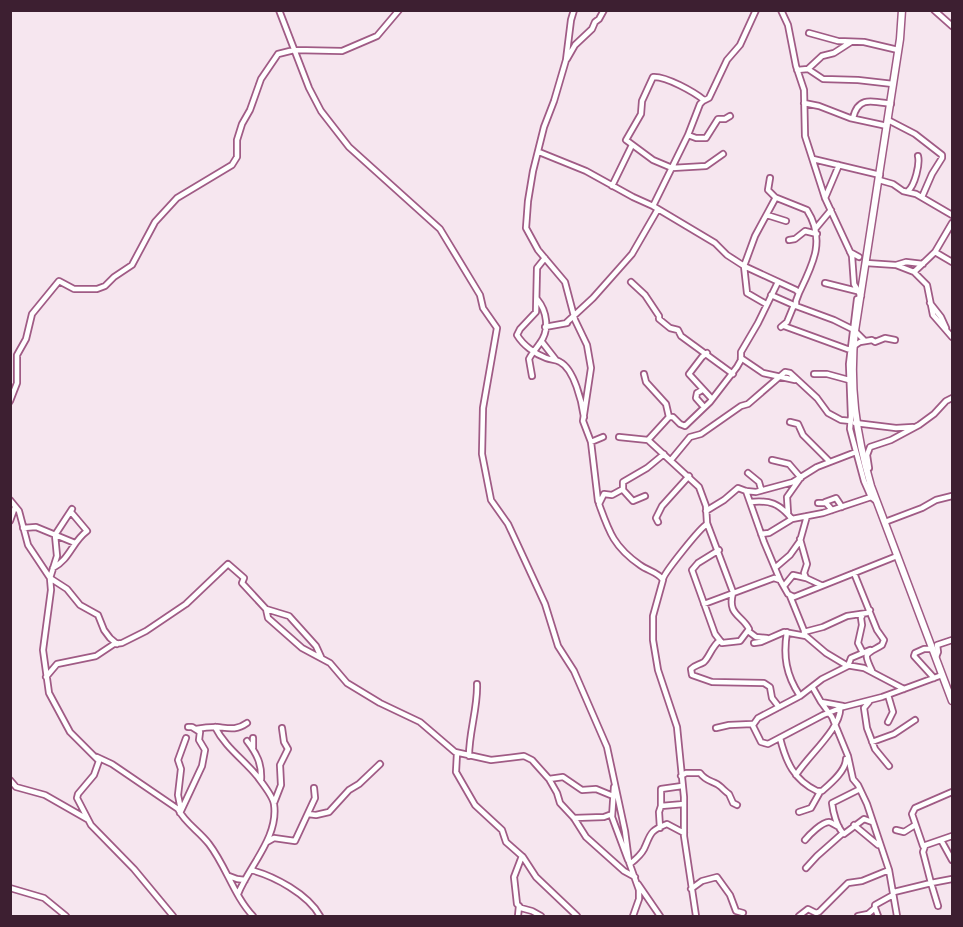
<svg xmlns="http://www.w3.org/2000/svg" width="963" height="927" font-family="'Work Sans',sans-serif">
  <style>
    .lines { fill: none; stroke-linecap: round; stroke-linejoin: round }
    .minor-casing { stroke: #a05b85; stroke-width: 8 }
    .major-casing { stroke: #a05b85; stroke-width: 9 }
    .minor { stroke: #fff; stroke-width: 4.5 }
    .major { stroke: #fff; stroke-width: 6 }
  </style>
  <rect width="100%" height="100%" fill="#f6e6ef"/>
  <g class="lines">
    <g class="minor-casing">
      <path id="minor" d="M279 10 309 88 321 111 349 147 440 229 480 295 483 308 497 328 483 408 482 454 491 500 508 524 545 604 558 646 574 671 607 747 625 831 629 862 639 890V899L633 916
        M574 10 571 20 566 60 554 101 544 127 533 171 528 201 526 228 538 250 565 282 575 320 587 345 591 368 583 421 591 442 603 437
        M781 10 788 25 796 66 804 90 805 136 825 198 852 256 854 284 861 296
        M934 10 952 26
        M809 33 838 41 864 42 898 50
        M567 59 575 45 592 29 595 22 599 19 604 10
        M808 69 822 56 834 53 851 42
        M797 70 808 69 823 79 858 80 893 84
        M704 100C694 92 666 76 653 77L642 101 641 114 626 140 653 160 672 168 706 166 723 154
        M804 103 819 106 850 118 887 126
        M853 118C858 96 872 101 891 104
        M888 120 915 134 942 155V158L932 174 922 197
        M688 135 696 138H706L718 119H725L730 116
        M539 152 586 171 633 197 653 206 715 243 727 255 744 266 796 290 799 293 796 301V306L834 320 854 330 864 340
        M813 159 880 175
        M770 178 768 190 776 198
        M879 180 893 184 903 191 916 194 952 215
        M612 186 632 145
        M908 191C915 185 920 164 918 156
        M825 198 839 165
        M653 206 688 135 700 104 703 101 709 98 727 60 740 45 756 10
        M767 215 786 221
        M816 228 831 210
        M789 240 795 239 805 231 817 234
        M850 252 859 257
        M935 252 952 223
        M545 258 537 268 536 312 520 329 517 335C523 345 535 354 546 358 551 360 556 359 560 362 574 369 582 402 584 417
        M866 263 896 265 914 272 927 285 933 315 952 337
        M896 265 906 262 923 264
        M744 266 755 236 775 199 777 198 807 210C826 240 813 264 799 293
        M744 266 747 293 766 304
        M914 272 935 252 952 262
        M631 282 645 295 659 316V319L670 328 678 330 681 336 733 374
        M825 283 857 291
        M771 295 796 306
        M857 299 849 364 851 416 850 429 864 481 871 497 875 500
        M930 303 941 317 946 328
        M566 323 593 298 632 254 658 209
        M784 326 850 350
        M545 327 567 323
        M781 327 787 322 794 305
        M542 342 556 360
        M854 346 860 342 872 340 875 342 885 338 895 340
        M707 353 702 357 689 374 712 399
        M741 358 763 373 795 380
        M644 374 646 382 666 404 669 417 648 440 699 487 706 506 707 523 733 592
        M814 374H827L849 380
        M532 376 529 359C532 353 536 349 540 343 550 330 547 311 537 299
        M702 390 697 393 696 398 704 407
        M10 401 17 383V355L26 339 32 314 59 281 74 289H97L105 286 114 277 132 265 155 222 177 198 232 165 237 157V140L242 124 250 110 261 79 278 54 294 50 342 51 377 36 399 10
        M669 417H673L680 424 685 426 710 402 737 367 741 360V352L758 323 778 282
        M790 422 798 424 803 435 830 462
        M855 423 896 428 913 427
        M619 437 648 440
        M591 442 598 501
        M671 460 690 437 701 434 741 406 748 404 785 372 790 373 817 398 828 413 841 420 851 421
        M772 460 789 464 801 478
        M869 468 867 455 870 447 891 440 919 425 934 414 946 401 952 398
        M748 473 759 482 761 489
        M623 489 612 495 604 494 599 504C609 532 614 547 640 565 648 571 658 572 663 580L653 616V640L658 670 677 727 684 797V836L696 916
        M746 491 764 542 780 580
        M645 496 633 501 623 490V482L647 468 664 454
        M10 500 19 511 28 545 50 578 51 590 43 650 49 693 70 732 99 761 94 775 78 794 77 798 91 825 134 869 173 916
        M750 502C770 500 779 503 792 519
        M825 502 836 498 842 507
        M818 503H826L832 510
        M72 509 55 535 57 556 50 578 67 589 80 605 98 615 104 630 110 638 117 644
        M706 511 724 500 738 488 746 491 756 492 793 482 817 467 856 452
        M788 513 787 497 799 480
        M10 521 15 507
        M658 522 656 518 662 506 689 476
        M885 522 922 508 936 500 952 496
        M23 528 36 527 75 543
        M761 534 769 533 792 519 823 513 871 497
        M800 539 807 564 804 573 806 578 821 585
        M719 550 698 563 692 570 715 634 722 643 740 641 749 629C742 615 727 615 733 593
        M776 567 790 555 800 541 807 516
        M53 568C70 559 72 542 87 531L71 512
        M854 573 877 630 884 640 882 645C865 655 863 652 872 671
        M663 579C664 573 700 528 707 524
        M784 586 793 575 806 578
        M790 596 805 633
        M704 604 774 578 780 580 788 594 794 597 897 556
        M266 609 289 616 316 646 321 657
        M748 631 756 637 767 638
        M787 632C783 656 786 675 800 696
        M804 632 823 627 847 616 867 613 870 610
        M719 641C711 648 710 656 704 662 699 665 695 665 691 669L692 675 712 682 764 683 770 687 772 698 779 707
        M754 643 761 642 784 632 806 636 826 653 846 665 864 668 904 689
        M933 649H924L915 653 914 656 934 678
        M863 653 858 643 862 625 861 618 863 614
        M936 657 938 652 937 645 952 640
        M46 677 57 664 96 656 114 644 122 643 146 631 186 604 228 564 244 578 242 583 266 609 268 618 302 648 330 663 347 683 380 703 420 722 455 752 491 760 524 756 532 760 549 779 557 793 560 803 574 818 586 837 624 871 635 877
        M813 688 821 702 843 706
        M888 695 893 712 888 722
        M821 702 832 717 848 756 853 779 858 785 867 804 889 870 897 916
        M869 702 864 708 867 728 875 749 889 766
        M753 725 758 718 800 696 822 679 848 666 851 658 870 650
        M215 727C225 747 244 760 257 776 262 783 273 796 274 804 279 837 249 866 238 894
        M716 728 729 725 752 724 761 742 768 744 823 715 843 707 882 697 942 675
        M196 729C201 728 211 727 217 727 228 728 236 731 247 723
        M253 738V748
        M780 738C786 762 794 780 817 791H822C830 784 846 771 846 759
        M247 741C257 754 262 764 261 780
        M872 742 894 734 915 720
        M457 753 456 772 475 805 502 830 506 842 523 857 536 877 577 916
        M469 756C469 732 478 707 477 684
        M97 757 112 764 178 809C185 823 199 831 209 844 226 866 234 896 253 916
        M796 775C807 757 842 727 840 708
        M681 776 686 773H700C707 783 714 780 721 787 724 790 726 792 729 794L733 803 737 805
        M549 779 563 777 582 790 596 789 613 796
        M10 780 16 787 45 795 87 819
        M614 787 612 817 628 860
        M860 789 832 803C833 812 837 828 844 834L864 819 872 822
        M952 792 915 808 912 814 923 846 952 836
        M274 803 281 785 280 765 288 749 284 742 282 728
        M661 806V789L682 786
        M181 810 178 795 181 769 178 760 186 738
        M799 812 811 808 820 792
        M180 813 202 766 205 750 199 740 200 732 192 727H188
        M308 814 316 815 329 812 349 790 359 784 380 764
        M574 818 604 817 612 814
        M854 825 878 845
        M660 828 659 812 661 806 684 804
        M896 830 904 832 915 825
        M805 840C809 835 822 822 829 822 831 822 838 827 839 827
        M941 840 952 860
        M267 842 274 838 295 841 315 798 314 788
        M522 856 514 877 517 904 521 908 532 911 541 916
        M630 864C635 860 641 855 644 849 651 834 649 831 667 824L684 833
        M806 868 817 856 843 833
        M251 870C274 876 308 894 320 916
        M229 876 237 879 245 880
        M638 884 660 916
        M10 888 44 898 66 916
        M691 889 702 881 717 877 730 895 736 911 743 913
        M894 892 931 883 923 852 925 846
        M938 906 931 883 952 879
        M518 916 519 906
        M799 916 808 909 816 913 819 912 848 883 862 881 889 870
        M858 916 868 914 875 908
        M878 916 875 908V905L893 895"/>
    </g>
    <g class="major-casing">
      <path id="major" d="M902 10 900 39 855 331C849 385 856 434 871 486L952 701"/>
    </g>
    <use href="#minor" class="minor"/>
    <use href="#major" class="major"/>
  </g>
  <rect width="963" height="927" fill="none" stroke="#3d1f31" stroke-width="24"/>
</svg>
